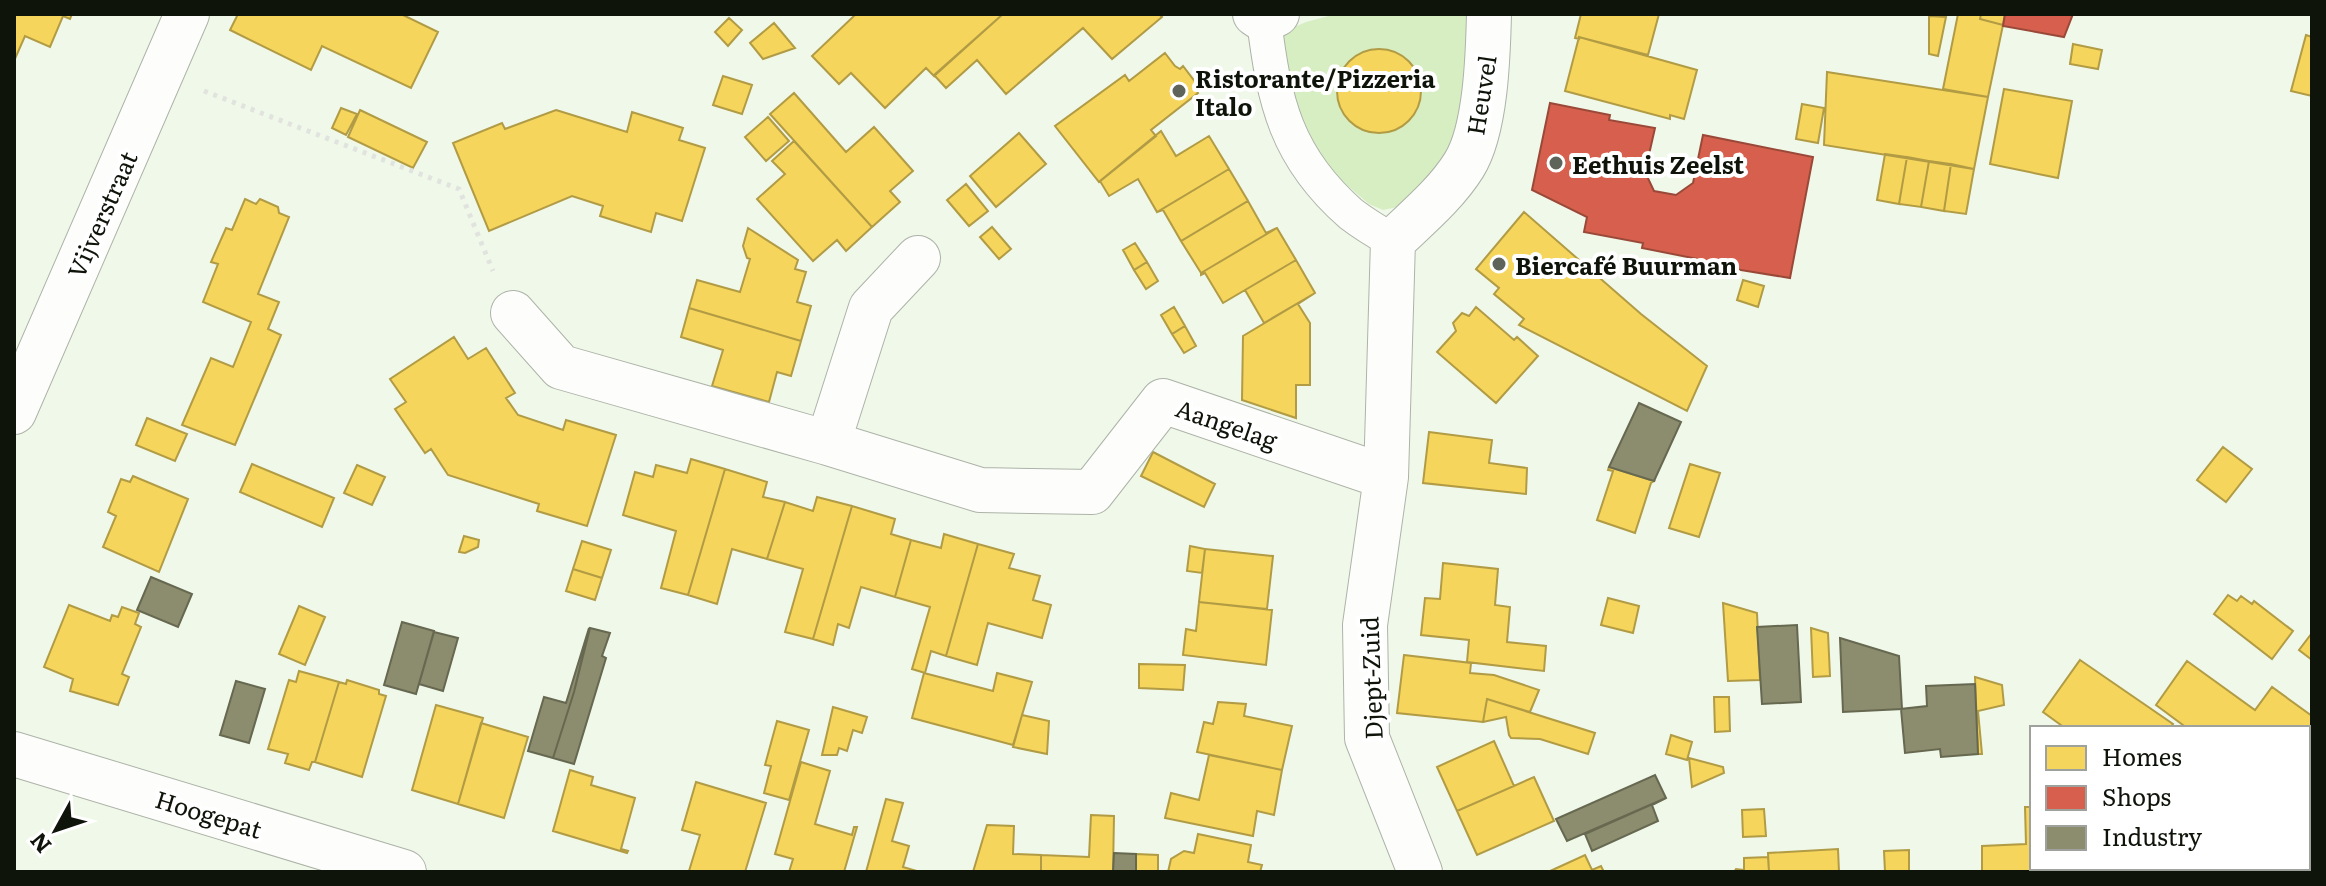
<svg xmlns="http://www.w3.org/2000/svg" width="2326" height="886" font-family="Literata,serif">
  <style>
    .green { fill: #d7eec3 }
    .homes { fill: #f6d55c; stroke: #b19b44; stroke-width: 2 }
    .shops { fill: #d6604d; stroke: #9a4939; stroke-width: 2 }
    .industry { fill: #8c8c6e; stroke: #666850; stroke-width: 2 }
    .lines { fill: none; stroke-linecap: round; stroke-linejoin: round }
    .pedestrian-casing { stroke: #adb3a8; stroke-width: 36 }
    .minor-casing { stroke: #adb3a8; stroke-width: 46 }
    .path { stroke: #e0e3de; stroke-width: 5; stroke-dasharray: 4 6; stroke-linecap: butt }
    .pedestrian { stroke: #fdfefc; stroke-width: 34 }
    .minor { stroke: #fdfefc; stroke-width: 44 }
    .poi-dot { fill: #5e6459; stroke: #fff; stroke-width: 3 }
    .labels { text-anchor: middle; dominant-baseline: central; stroke-width: 8; stroke-linejoin: round; paint-order: stroke }
    .poi-label { font-size: 24px; font-weight: bold; fill: #0f140b; stroke: #fff; text-anchor: start }
    .street-label { font-size: 24px; fill: #0f140b; stroke: #fff }
  </style>
  <rect width="100%" height="100%" fill="#f0f8e9"/>
  <path class="green" d="M1336 14H1471L1469 99 1450 154 1402 206 1383 210 1369 204 1335 175 1303 134 1278 34 1306 22Z"/>
  <path class="homes" d="M14 14H72L70 19 63 16 50 47 25 36 14 61Z
    M238 14H401L438 32 411 88 322 46 311 70 230 30Z
    M856 14H1003L934 76 926 68 885 108 851 73 839 84 812 56Z
    M1003 14H1159L1162 17 1112 59 1083 28 1006 94 977 60 946 88 934 75Z
    M1581 14H1659L1648 55 1579 37V39L1575 38Z
    M1958 14H1981L1980 19 2003 25 1988 97 1943 89Z
    M1981 14H2005L2003 25 1980 19Z
    M1929 16 1946 17 1938 56 1929 54Z
    M729 18 742 30 728 46 715 32Z
    M774 23 795 48 763 59 750 43Z
    M2306 35 2312 37V96L2291 91Z
    M1579 37 1697 70 1684 119 1670 115V119L1565 91Z
    M2073 44 2102 50 2098 69 2070 64Z
    M1337 91a42 42 0 1 1 84 0a42 42 0 1 1-84 0Z
    M1165 53 1175 66 1180 69 1183 66 1199 87 1195 89 1198 93 1151 130 1156 136 1099 182 1055 126 1125 75 1129 81Z
    M1827 72 1988 97 1974 169 1824 145Z
    M723 76 752 85 742 114 713 105Z
    M2004 89 2072 101 2058 178 1990 164Z
    M794 93 846 152 874 127 913 171 890 191 900 202 872 227 770 114Z
    M1802 104 1824 108 1818 143 1796 139Z
    M341 108 357 114 346 135 332 128Z
    M360 110 427 142 413 168 348 137Z
    M556 110 627 132 632 112 683 128 679 140 705 148 682 221 656 213 651 232 600 216 603 206 572 196 489 231 453 143 502 123 505 129Z
    M768 117 789 141 766 161 745 137Z
    M1161 131 1176 156 1209 136 1229 169 1157 212 1138 179 1109 196 1100 181Z
    M1019 133 1046 164 996 207 970 176Z
    M794 141 872 227 846 251 837 240 813 261 757 199 785 174 772 161Z
    M1885 154 1907 157 1899 204 1877 200Z
    M1907 157 1929 161 1921 207 1899 204Z
    M1929 161 1951 164 1944 211 1921 207Z
    M1951 164 1974 169 1966 214 1944 211Z
    M1229 169 1248 201 1181 241 1163 210 1157 212Z
    M966 184 988 211 969 226 947 200Z
    M245 199 256 204 260 199 278 207 279 213 289 217 258 294 279 302 268 329 281 335 235 445 182 425 211 358 233 367 251 322 203 302 218 264 211 262 226 228 232 230Z
    M1248 201 1266 233 1277 228 1201 273 1181 241Z
    M1524 212 1641 314 1707 366 1687 411 1519 325 1524 319 1494 294 1499 288 1476 269Z
    M992 227 1011 249 999 259 980 237Z
    M748 228 798 260 795 269 806 272 797 302 811 306 801 341 689 308 697 280 740 292 750 259 747 258 743 246Z
    M1277 228 1296 260 1223 303 1205 273 1201 275V273Z
    M1135 243 1147 262 1134 270 1123 250Z
    M1296 260 1315 293 1264 323 1245 290Z
    M1147 262 1158 281 1146 289 1134 270Z
    M1743 280 1764 286 1758 307 1737 300Z
    M1315 293 1298 304 1310 323V385H1296V418L1242 400 1243 336Z
    M1174 307 1185 326 1172 334 1161 315Z
    M1476 307 1514 340 1517 337 1538 356 1496 403 1437 352 1456 331 1453 323 1462 313 1469 316Z
    M689 308 801 341 791 376 777 372 769 402 712 386 723 350 681 337Z
    M1185 326 1196 346 1184 353 1172 334Z
    M454 337 468 359 486 348 515 393 506 398 518 415 563 430 566 420 616 435 587 526 537 511 539 504 448 475 431 449 425 453 395 409 406 402 390 379Z
    M147 418 187 434 175 461 136 445Z
    M1429 432 1492 440 1489 463 1527 468 1526 494 1423 483Z
    M2223 447 2252 469 2226 502 2197 480Z
    M1153 452 1215 484 1204 507 1141 476Z
    M691 459 725 469 688 595 661 588 676 531 623 515 635 472 653 477 656 465 687 473Z
    M252 464 334 498 322 527 240 492Z
    M1690 464 1720 473 1699 537 1669 528Z
    M357 465 385 477 372 505 344 493Z
    M1609 467 1654 481 1651 483 1635 533 1597 520 1613 471 1608 470Z
    M725 469 767 482 763 497 785 502 767 559 732 549 717 604 688 595Z
    M133 476 188 499 159 572 103 547 116 516 108 512 121 479 130 482Z
    M817 497 852 506 813 639 785 632 803 569 767 559 785 502 813 511Z
    M852 506 895 519 891 534 911 540 895 597 861 587 849 628 838 624 833 645 813 639Z
    M944 534 978 544 946 656 931 651 925 673 912 669 930 607 895 597 911 540 941 548Z
    M464 536 479 540 478 547 465 553 459 552Z
    M582 541 611 550 602 578 573 569Z
    M978 544 1014 554 1009 568 1040 576 1033 600 1051 605 1042 638 988 623 977 665 946 656Z
    M1190 546 1205 549 1202 573 1187 571Z
    M1205 549 1273 556 1267 609 1199 602Z
    M1443 563 1498 569 1495 605 1510 607 1507 642 1546 646 1544 671 1467 662 1469 640 1421 635 1425 598 1440 599Z
    M573 569 602 578 595 600 566 591Z
    M2228 595 2237 601 2241 596 2252 604 2254 601 2293 631 2272 659 2214 614Z
    M1608 598 1639 606 1633 633 1601 625Z
    M1199 602 1272 610 1266 665 1183 655 1186 629 1196 631Z
    M1723 603 1757 613 1760 680 1728 681Z
    M69 605 110 621 112 615 118 617 122 607 139 613 135 624 141 627 122 674 129 677 118 705 70 691 73 679 44 667Z
    M299 606 325 617 305 665 279 654Z
    M1811 628 1828 633 1830 676 1813 677Z
    M2312 633V660L2299 650Z
    M1404 655 1471 663 1470 673 1494 675 1539 690 1530 712 1487 699 1483 722 1397 713Z
    M2080 660 2173 724 2170 728H2065L2043 712Z
    M2187 661 2255 710 2272 687 2312 716V774L2308 780V728H2187L2156 705Z
    M1139 664 1185 665 1183 690 1139 688Z
    M299 671 339 682 315 762H312L309 770 285 763 288 754 268 749 289 680 296 682Z
    M924 673 993 691 997 673 1032 682 1013 745 912 718Z
    M1975 677 2002 685 2004 705 1978 711 1982 754H1978Z
    M347 680 379 690V694L386 696 362 777 315 762 339 682 346 684Z
    M1714 697H1729L1730 731 1715 732Z
    M1487 699 1595 733 1588 754 1540 739 1511 738 1509 735 1506 717 1483 722Z
    M1218 702 1246 704 1244 716 1292 726 1282 770 1197 752 1204 722 1213 724Z
    M436 705 483 718 458 804 412 790Z
    M833 707 867 717 862 733 853 730 847 751 839 748 837 755H822Z
    M1022 715 1049 721 1047 754 1013 747Z
    M777 721 809 730 789 800 764 793 771 766 765 765Z
    M481 723 528 737 504 818 458 804Z
    M1671 735 1692 742 1687 760 1666 754Z
    M1494 741 1514 786 1457 811 1437 767Z
    M1209 755 1282 770 1274 815 1257 811 1253 836 1165 818 1171 793 1199 800Z
    M1689 758 1723 767 1724 773 1692 787Z
    M801 762 830 771 815 824 852 835 854 827H857L844 872H789L793 859 775 854Z
    M570 770 593 777 591 785 635 798 621 849 628 851 627 853 553 831Z
    M1534 777 1554 821 1477 855 1457 811Z
    M696 782 766 803 745 872 689 871 700 835 682 830Z
    M886 799 903 803 892 841 909 846 903 867 920 872H866Z
    M2025 807H2032V868H2058V872H1982V846L2026 844Z
    M1764 809 1766 836 1743 837 1742 810Z
    M1091 815 1114 816 1113 872H1041V855L1089 857Z
    M987 825 1014 826 1013 854 1041 855V872H973Z
    M1198 834 1251 845 1248 862 1262 865 1260 872H1168L1171 859 1184 851 1194 853Z
    M1838 849 1839 872H1769L1768 853Z
    M1909 850V872H1885L1884 851Z
    M1136 854 1158 855V872H1136Z
    M1585 855 1592 870 1601 866 1604 872H1548Z
    M1768 857 1769 872H1734L1736 869 1744 870V858Z"/>
  <path class="shops" d="M2005 14H2073L2064 37 2003 26Z
    M1550 103 1610 115 1609 120 1655 128 1645 172 1654 191 1676 195 1693 183 1703 135 1813 157 1790 278 1728 268V265L1642 248 1643 243 1584 232 1587 217 1532 190Z"/>
  <path class="industry" d="M1639 403 1681 422 1654 481 1609 467Z
    M151 577 192 594 178 627 137 610Z
    M402 622 434 631 416 694 384 685Z
    M1797 625 1801 702 1762 704 1757 627Z
    M589 628 574 692 553 758 528 751 544 697 566 703Z
    M590 628 610 633 602 656 606 658 574 764 553 758 574 692Z
    M434 632 458 638 443 691 419 684Z
    M1840 638 1899 656 1902 709 1843 712Z
    M236 681 265 689 249 743 220 735Z
    M1975 684 1978 754 1941 757 1940 749 1905 753 1901 709 1927 706 1926 686Z
    M1655 775 1666 798 1567 841 1556 819Z
    M1666 798 1652 805 1658 821 1592 851 1585 834Z
    M1114 853 1136 854V872H1113Z"/>
  <g class="lines">
    <g class="pedestrian-casing">
      <path id="pedestrian" d="M1264 20C1274 102 1286 157 1351 214 1364 224 1379 233 1393 241"/>
    </g>
    <g class="minor-casing">
      <path id="minor" d="M1255 14 1264 20 1277 14
        M513 313 561 367 828 443 980 490 1092 492 1163 401 1386 477
        M14 412 187 14
        M828 443 871 308 918 258
        M14 754 404 872
        M1420 872 1367 738 1365 625 1386 477 1393 241C1417 218 1446 194 1464 165 1486 130 1488 55 1489 14"/>
    </g>
    <path class="path" d="M204 91 459 189 493 271
      M2308 816 2312 811
      M2268 872 2271 868"/>
    <use href="#pedestrian" class="pedestrian"/>
    <use href="#minor" class="minor"/>
  </g>
  <g class="poi-dot">
    <circle cx="1179" cy="91" r="8"/>
    <circle cx="1556" cy="163" r="8"/>
    <circle cx="1499" cy="264" r="8"/>
  </g>
  <g class="labels">
    <g class="poi-label">
      <text x="1195" y="77">Ristorante/Pizzeria<tspan x="1195" dy="28">Italo</tspan></text>
      <text x="1572" y="163">Eethuis Zeelst</text>
      <text x="1515" y="264">Biercafé Buurman</text>
    </g>
    <g class="street-label">
      <text transform="translate(1480 95) rotate(-81)">Heuvel</text>
      <text transform="translate(101 214) rotate(-66)">Vijverstraat</text>
      <text transform="translate(1227 423) rotate(19)">Aangelag</text>
      <text transform="translate(1370 678) rotate(-92)">Djept-Zuid</text>
      <text transform="translate(209 813) rotate(17)">Hoogepat</text>
    </g>
  </g>
  <rect width="2326" height="886" fill="none" stroke="#0f140b" stroke-width="32"/>
  <rect x="2030" y="726" width="280" height="144" fill="#ffffff" stroke="#9fa19d" stroke-width="2"/>
  <rect x="2046" y="746" width="40" height="24" fill="#f6d55c" stroke="#9fa19d" stroke-width="2"/>
  <text x="2102" y="766" font-size="24" fill="#0f140b">Homes</text>
  <rect x="2046" y="786" width="40" height="24" fill="#d6604d" stroke="#9fa19d" stroke-width="2"/>
  <text x="2102" y="806" font-size="24" fill="#0f140b">Shops</text>
  <rect x="2046" y="826" width="40" height="24" fill="#8c8c6e" stroke="#9fa19d" stroke-width="2"/>
  <text x="2102" y="846" font-size="24" fill="#0f140b">Industry</text>
  <g transform="translate(56 830) rotate(230)" stroke="#ffffff" stroke-width="6" paint-order="stroke">
  <path d="M0-6L14 30L0 20L-14 30Z" fill="#0f140b"/>
  <text y="-12" font-size="22" font-weight="bold" text-anchor="middle" fill="#0f140b">N</text>
  </g>
</svg>
